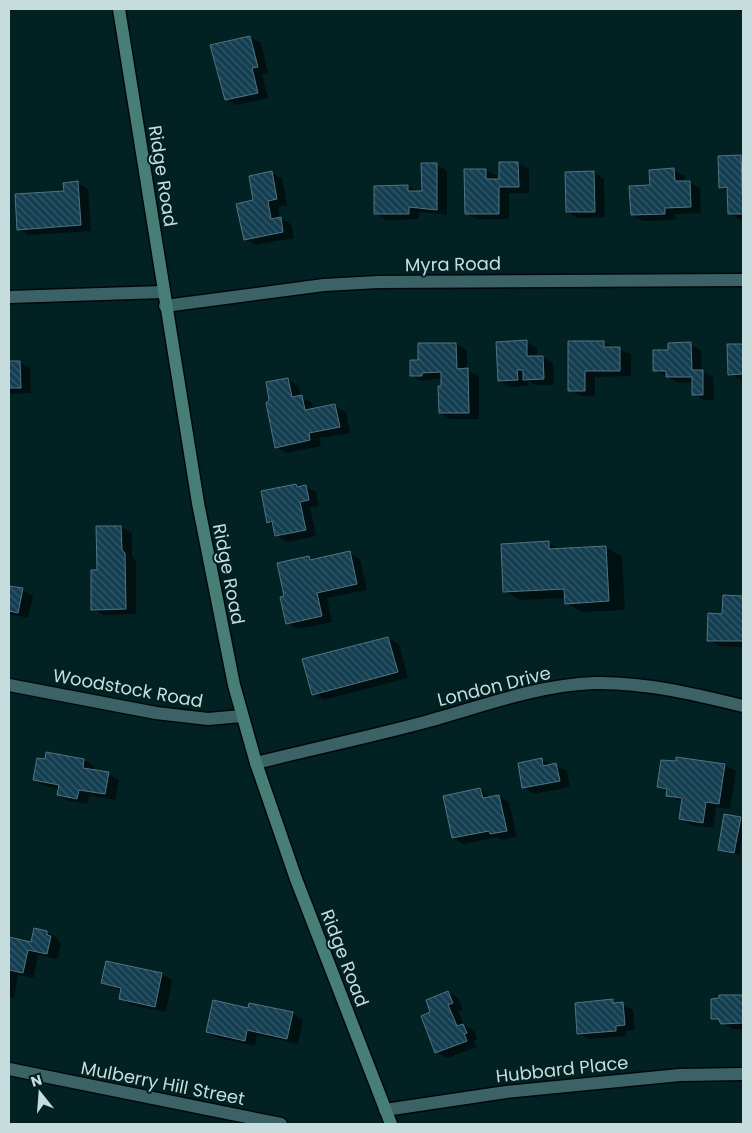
<svg xmlns="http://www.w3.org/2000/svg" width="752" height="1133" font-family="Poppins,sans-serif">
  <style>
    .shadow { fill: #0007 }
    .building { fill: url(#building-back-hatch); stroke: #527382 }
    .lines { fill: none; stroke-linecap: round; stroke-linejoin: round }
    .street-casing { stroke: #00090a; stroke-width: 15 }
    .secondary-casing { stroke: #00090a; stroke-width: 15 }
    .street { stroke: #3b6365; stroke-width: 12 }
    .secondary { stroke: #477e76; stroke-width: 12 }
    .labels { text-anchor: middle; dominant-baseline: central; stroke-width: 4; stroke-linejoin: round; paint-order: stroke }
    .street-label { font-size: 18px; fill: #c7dcdd; stroke: #022122 }
  </style>
  <defs>
    <pattern id="building-back-hatch" width="6" height="6" patternUnits="userSpaceOnUse" patternTransform="scale(1.25)"><rect width="6" height="6" fill="#143f51"/><path d="M-1 5l2 2M0 0l6 6M5-1l2 2" fill="none" stroke="#355a6a"/></pattern>
  </defs>
  <rect width="100%" height="100%" fill="#022122"/>
  <path class="shadow" d="M250 37 261 43 268 73 262 74 268 98 237 105 226 99Z
    M740 156 743 158V219L740 220 729 213 728 191 721 187Z
    M500 163H518L529 169V193H509V219H476L466 213 465 170H486L497 176V180H500Z
    M436 164 447 171V215L419 212V219L386 220 376 214 408 186 418 192H423Z
    M674 170 685 176V182H690L700 188 701 213 675 214 676 220 643 221 632 215 651 187Z
    M271 172 282 179 287 205 278 207 280 218 291 224 294 238 255 245 245 239 255 201Z
    M594 172 604 179 605 217 578 218 567 212Z
    M78 183 88 189 91 231 29 235 19 229Z
    M526 341 537 348V357H543L553 363 554 385H535L528 381V386L510 387 499 381Z
    M603 342 631 354V376L595 377V396H580L570 390Z
    M419 344H456L467 350V370L479 376V419H450L440 413 442 378 422 381 411 375 420 362Z
    M690 344 701 350 702 371 713 377 714 400H704L694 394 693 382 678 383 654 370 669 351Z
    M729 345H743V380L729 374Z
    M9 362H19L30 368 31 393 9 394Z
    M288 379 298 386 301 397 312 403 314 410 335 406 346 412 350 433 319 438 321 446 287 453 276 447Z
    M296 485 305 486 316 492 319 506 310 507 316 536 287 542 276 535 274 525 268 522Z
    M121 527 132 533V557L136 561V614L103 615 93 609 98 571Z
    M549 543 561 550 606 547 622 557 625 610 582 612 566 603V598L520 600 505 591Z
    M350 553 360 559 367 590 327 598 332 622 298 629 287 623 285 597 309 557 314 560Z
    M9 588 23 590 33 596 28 618 9 614Z
    M724 596 743 599V647L719 646 709 640 723 616Z
    M388 638 399 644 408 678 324 700 313 694 304 660Z
    M677 758 725 765 736 771 730 809 716 807 713 828 691 825 680 818 682 802 668 796V792L658 787Z
    M84 760 94 766V771L108 774 119 780 115 800 89 795 87 804 69 801 58 795 59 789 45 786 34 780Z
    M542 760 567 771 570 787 534 794 524 787Z
    M480 789 491 798 499 796 509 802 517 837 502 840 497 837 463 844 453 838Z
    M740 818 743 820V831L739 855 725 852 720 849Z
    M35 929 47 932 58 938 57 940 61 943 58 959 38 955 34 978 18 975 14 998 9 997V939L32 943Z
    M162 974 172 980 166 1012 131 1005 120 998 122 991 102 983Z
    M448 992 458 998 463 1009 458 1011 464 1025 474 1031 477 1039 474 1040 477 1047 447 1058 436 1052Z
    M743 996V1029H733L712 1018 720 997Z
    M613 1000 633 1010 635 1030 626 1031V1036L589 1039 579 1033Z
    M249 1009 292 1013 303 1020 298 1044 257 1035 255 1046 218 1038 207 1032Z"/>
  <path class="building" d="M250 36 258 67 252 68 258 93 225 100 210 45Z
    M741 155 743 214H728L727 187 719 188 718 156Z
    M499 162H518L519 187H499V214H465L464 169H486V179H499Z
    M421 163H437V210L409 207V214H374V186L408 185V191H422Z
    M674 168 675 181H690L691 207 665 208V214L631 215 629 186 650 185 649 170Z
    M272 171 277 199 268 201 271 219 281 217 283 232 244 240 236 204 253 200 249 176Z
    M594 171 595 212H566L565 172Z
    M78 181 81 225 17 230 15 194 64 191 63 183Z
    M527 340V356H543L544 379 523 380V370H517L518 380 498 381 496 342Z
    M568 341H604V347H620V371H585V391H568Z
    M691 342 692 370H703V395H692V377H666V371H653V350H668V343Z
    M418 343H456L457 369 468 368 469 413H439L438 386H441V372L422 373V376H410V360H418Z
    M727 344H743V374L728 375Z
    M9 361H20L21 388H9Z
    M288 378 292 397 302 395 305 410 335 404 340 427 309 433 310 440 275 448 266 403 269 400 266 382Z
    M296 484 297 487 306 485 309 500 300 502 306 530 275 536 272 521 267 523 261 491Z
    M96 526H121L122 550 125 553 126 609 91 610V570H97Z
    M549 541V549L606 546 609 601 565 604 564 589 503 592 501 544Z
    M350 551 357 584 317 593 322 616 286 624 280 597 284 596 277 563 309 556 310 560Z
    M9 586 23 588 18 613 9 611Z
    M723 595 743 596V641H707L708 613 722 614Z
    M388 637 398 672 312 695 302 659Z
    M46 752 84 759 83 768 109 772 105 794 79 790 77 799 57 795 59 785 33 780 37 758 45 759Z
    M676 757 725 764 719 804 706 802 703 823 679 819 682 798 666 796 667 789 657 787 661 760 676 761Z
    M542 758 543 766 556 763 560 781 522 788 518 763Z
    M480 788 483 798 499 795 507 831 490 834 489 831 452 838 443 796Z
    M724 814 741 817 734 853 718 850Z
    M34 928 47 931V935L51 936 47 954 28 950 23 973 9 970V937L31 942Z
    M106 961 162 973 155 1007 119 999 121 988 101 983Z
    M448 991 453 1003 448 1005 457 1026 463 1024 467 1033 464 1034 467 1041 435 1053 421 1016 430 1012 426 1000Z
    M719 995H743V1023L721 1024 718 1019H711V999L719 998Z
    M613 999V1003L623 1002 625 1025 616 1026V1031L577 1034 575 1003Z
    M213 1000 248 1008 249 1003 293 1012 287 1039 247 1030 245 1041 206 1032Z"/>
  <g class="lines">
    <g class="street-casing">
      <path id="street" d="M9 297 163 292
        M165 306 324 285 378 282 743 280
        M9 685 156 713 208 719 242 716
        M256 763C312 749 369 737 425 722 480 707 537 685 594 683 645 682 694 694 743 706
        M9 1069 281 1124
        M385 1110 506 1092 680 1075 743 1074"/>
    </g>
    <g class="secondary-casing">
      <path id="secondary" d="M119 9 198 503 234 685 256 763 296 879 391 1124"/>
    </g>
    <use href="#street" class="street"/>
    <use href="#secondary" class="secondary"/>
  </g>
  <g class="labels">
    <g class="street-label">
      <text transform="translate(163 176) rotate(81)">Ridge Road</text>
      <text transform="translate(453 264) rotate(-1)">Myra Road</text>
      <text transform="translate(229 574) rotate(79)">Ridge Road</text>
      <text transform="translate(494 686) rotate(-14)">London Drive</text>
      <text transform="translate(128 688) rotate(10)">Woodstock Road</text>
      <text transform="translate(345 958) rotate(69)">Ridge Road</text>
      <text transform="translate(562 1069) rotate(-6)">Hubbard Place</text>
      <text transform="translate(163 1083) rotate(11)">Mulberry Hill Street</text>
    </g>
  </g>
  <rect width="752" height="1133" fill="none" stroke="#c7dcdd" stroke-width="20"/>
  <g transform="translate(40 1093) rotate(343)" stroke="#022122" stroke-width="4" paint-order="stroke">
  <path d="M0-4L9 19L0 12L-9 19Z" fill="#c7dcdd"/>
  <text y="-8" font-size="14" font-weight="bold" text-anchor="middle" fill="#c7dcdd">N</text>
  </g>
</svg>
